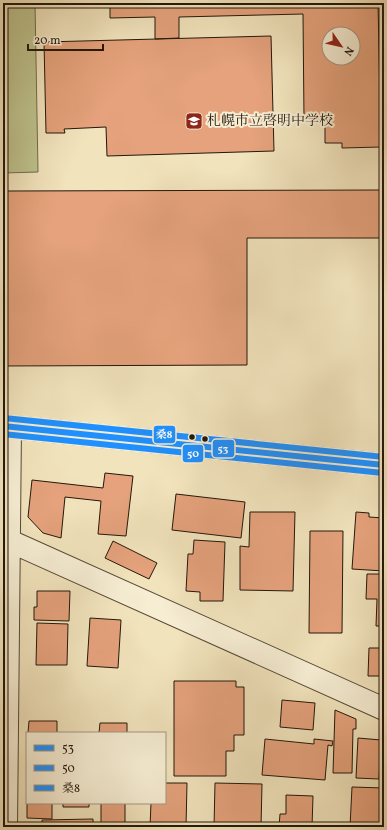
<svg xmlns="http://www.w3.org/2000/svg" width="387" height="830" font-family="Vollkorn,'Noto Serif JP',serif">
  <style>
    .green { fill: #bec28d; stroke: #706c4c }
    .building { fill: #e5a27c; stroke: #23170b; fill-rule: evenodd }
    .lines { fill: none; stroke-linecap: round; stroke-linejoin: round }
    .minor-casing { stroke: #564a37; stroke-width: 24 }
    .primary-casing { stroke: #23170b; stroke-width: 24 }
    .minor { stroke: #f6edd3; stroke-width: 22 }
    .primary { stroke: #f1e3bc; stroke-width: 22 }
    .bus-1-casing { stroke: #f6edd3; stroke-width: 9 }
    .bus-2-casing { stroke: #f6edd3; stroke-width: 9 }
    .bus-3-casing { stroke: #f6edd3; stroke-width: 9 }
    .bus-1 { stroke: #1e90ff; stroke-width: 6 }
    .bus-2 { stroke: #1e90ff; stroke-width: 6 }
    .bus-3 { stroke: #1e90ff; stroke-width: 6 }
    .bus-dot { fill: #23170b; stroke: #f6edd3; stroke-width: 1.5 }
    .labels { text-anchor: middle; dominant-baseline: central; stroke-width: 4; stroke-linejoin: round; paint-order: stroke }
    .poi-label { font-size: 14px; fill: #23170b; stroke: #f6edd3; text-anchor: start }
    .line-badge { stroke: #f6edd3; stroke-width: 1.5 }
    .badge-label { font-size: 11px; text-anchor: middle; font-weight: bold; fill: #fff }
  </style>
  <rect width="100%" height="100%" fill="#f1e3bc"/>
  <filter id="stains"><feTurbulence type="fractalNoise" baseFrequency=".005" numOctaves="4"/><feColorMatrix values="0 0 0 0 .2 0 0 0 0 .09 0 0 0 0 .02 0 0 0 .5 -.17"/></filter>
  <radialGradient id="worn" r=".72"><stop offset=".6" stop-color="#630" stop-opacity="0"/><stop offset="1" stop-color="#630" stop-opacity=".3"/></radialGradient>
  <path class="green" d="M3 3H35L38 172 3 173Z"/>
  <path class="building" d="M110 3H378L381 147 342 148V143H325V119H304L303 14 179 17V38L155 39V17L110 18ZM329 34H353V58H329Z
    M271 36 274 151 107 156 106 127 64 129 65 133H46L44 42Z
    M380 190V238H247V365L3 366V191Z
    M105 473 133 476 126 536 98 534 101 501 65 497 61 538 43 533 28 517 32 480 103 488Z
    M176 494 245 502 241 538 172 530Z
    M250 512H295L293 591 240 590V546L249 547Z
    M356 512 369 513V517L384 518V571L352 569Z
    M310 531H343L342 633H309Z
    M194 540 225 542 223 601H200V592L186 591 188 554H193Z
    M113 541 157 563 149 579 105 558Z
    M367 574H384V626H376L377 599H366Z
    M37 591H70L69 621 34 620V607H37Z
    M90 618 121 620 118 668 87 666Z
    M37 623 68 624 67 665H36Z
    M369 648H384V676H368Z
    M174 681H236V687H244V735H234V751H226V776H174Z
    M282 700 315 703 313 730 280 727Z
    M335 710 356 719V729H353L352 773H333Z
    M29 721H57V733H28Z
    M100 723H127V733H99Z
    M358 738 381 740 379 779 356 778Z
    M265 739 314 744V739L333 741 332 746 328 745 325 780 262 775Z
    M165 783H187L186 827H150L151 803H165Z
    M215 783 262 784 261 827H214Z
    M352 787 384 788V827H350Z
    M286 795 313 796 312 827H279L280 814H286Z
    M27 803H52V819L27 818Z
    M63 803H89V807H63Z
    M101 803H125V827H101Z
    M93 819V827H42V820Z"/>
  <g class="lines">
    <g class="minor-casing">
      <path id="minor" d="M3 538 384 709
        M6 827 10 427"/>
    </g>
    <g class="primary-casing">
      <path id="primary" d="M3 426 384 465"/>
    </g>
    <use href="#minor" class="minor"/>
    <use href="#primary" class="primary"/>
    <g class="bus-1-casing">
      <path id="bus-1" d="M3 426 384 465"/>
    </g>
    <g class="bus-2-casing">
      <path id="bus-2" d="M3 434 383 473"/>
    </g>
    <g class="bus-3-casing">
      <path id="bus-3" d="M4 418 384 457"/>
    </g>
    <use href="#bus-1" class="bus-1"/>
    <use href="#bus-2" class="bus-2"/>
    <use href="#bus-3" class="bus-3"/>
  </g>
  <defs>
    <g id="school-square" transform="scale(0.9)"><rect x="-9" y="-9" width="18" height="18" rx="4" fill="#8f2418" stroke="#f6edd3"/><path d="M0-5L7-2L0 1L-7-2ZM-4 1L0 2.5L4 1V4Q0 6-4 4Z" fill="#fff"/></g>
  </defs>
  <g fill-rule="evenodd">
    <use href="#school-square" x="194" y="121"/>
  </g>
  <g class="bus-dot">
    <circle cx="192" cy="437" r="3.5"/>
    <circle cx="205" cy="439" r="3.5"/>
  </g>
  <g class="labels">
    <g class="poi-label">
      <text x="207" y="121">札幌市立啓明中学校</text>
    </g>
  </g>
  <g class="line-badge">
    <rect x="153" y="425" width="23" height="19" rx="4" fill="#1e90ff"/>
    <rect x="212" y="439" width="23" height="19" rx="4" fill="#1e90ff"/>
    <rect x="182" y="444" width="22" height="19" rx="4" fill="#1e90ff"/>
  </g>
  <g class="badge-label">
    <text x="164" y="438">桑8</text>
    <text x="223" y="452">53</text>
    <text x="193" y="457">50</text>
  </g>
  <rect width="387" height="830" fill="none" stroke="#f1e3bc" stroke-width="16"/>
  <rect x="4" y="4" width="379" height="822" fill="none" stroke="#23170b" stroke-width="2"/>
  <rect x="8" y="8" width="371" height="814" fill="none" stroke="#23170b"/>
  <rect x="26" y="732" width="140" height="72" fill="#f6edd3" stroke="#a29783"/>
  <rect x="34" y="745" width="20" height="6" fill="#1e90ff" stroke="#a29783"/>
  <text x="62" y="752" font-size="12" fill="#23170b">53</text>
  <rect x="34" y="765" width="20" height="6" fill="#1e90ff" stroke="#a29783"/>
  <text x="62" y="772" font-size="12" fill="#23170b">50</text>
  <rect x="34" y="785" width="20" height="6" fill="#1e90ff" stroke="#a29783"/>
  <text x="62" y="792" font-size="12" fill="#23170b">桑8</text>
  <g transform="translate(341 46) rotate(124)"><circle r="19" fill="#f6edd3" stroke="#a29783"/>
  <path d="M0-3L7 15L0 10L-7 15Z" fill="#8f2418"/>
  <text y="-6" font-size="11" font-weight="bold" text-anchor="middle" fill="#23170b">N</text>
  </g>
  <path d="M28 44v6h75v-6" fill="none" stroke="#23170b" stroke-width="2"/>
  <text x="34" y="44" font-size="12" fill="#23170b" stroke="#f6edd3" stroke-width="3" paint-order="stroke">20 m</text>
  <rect width="100%" height="100%" filter="url(#stains)"/>
  <rect width="100%" height="100%" fill="url(#worn)"/>
</svg>
